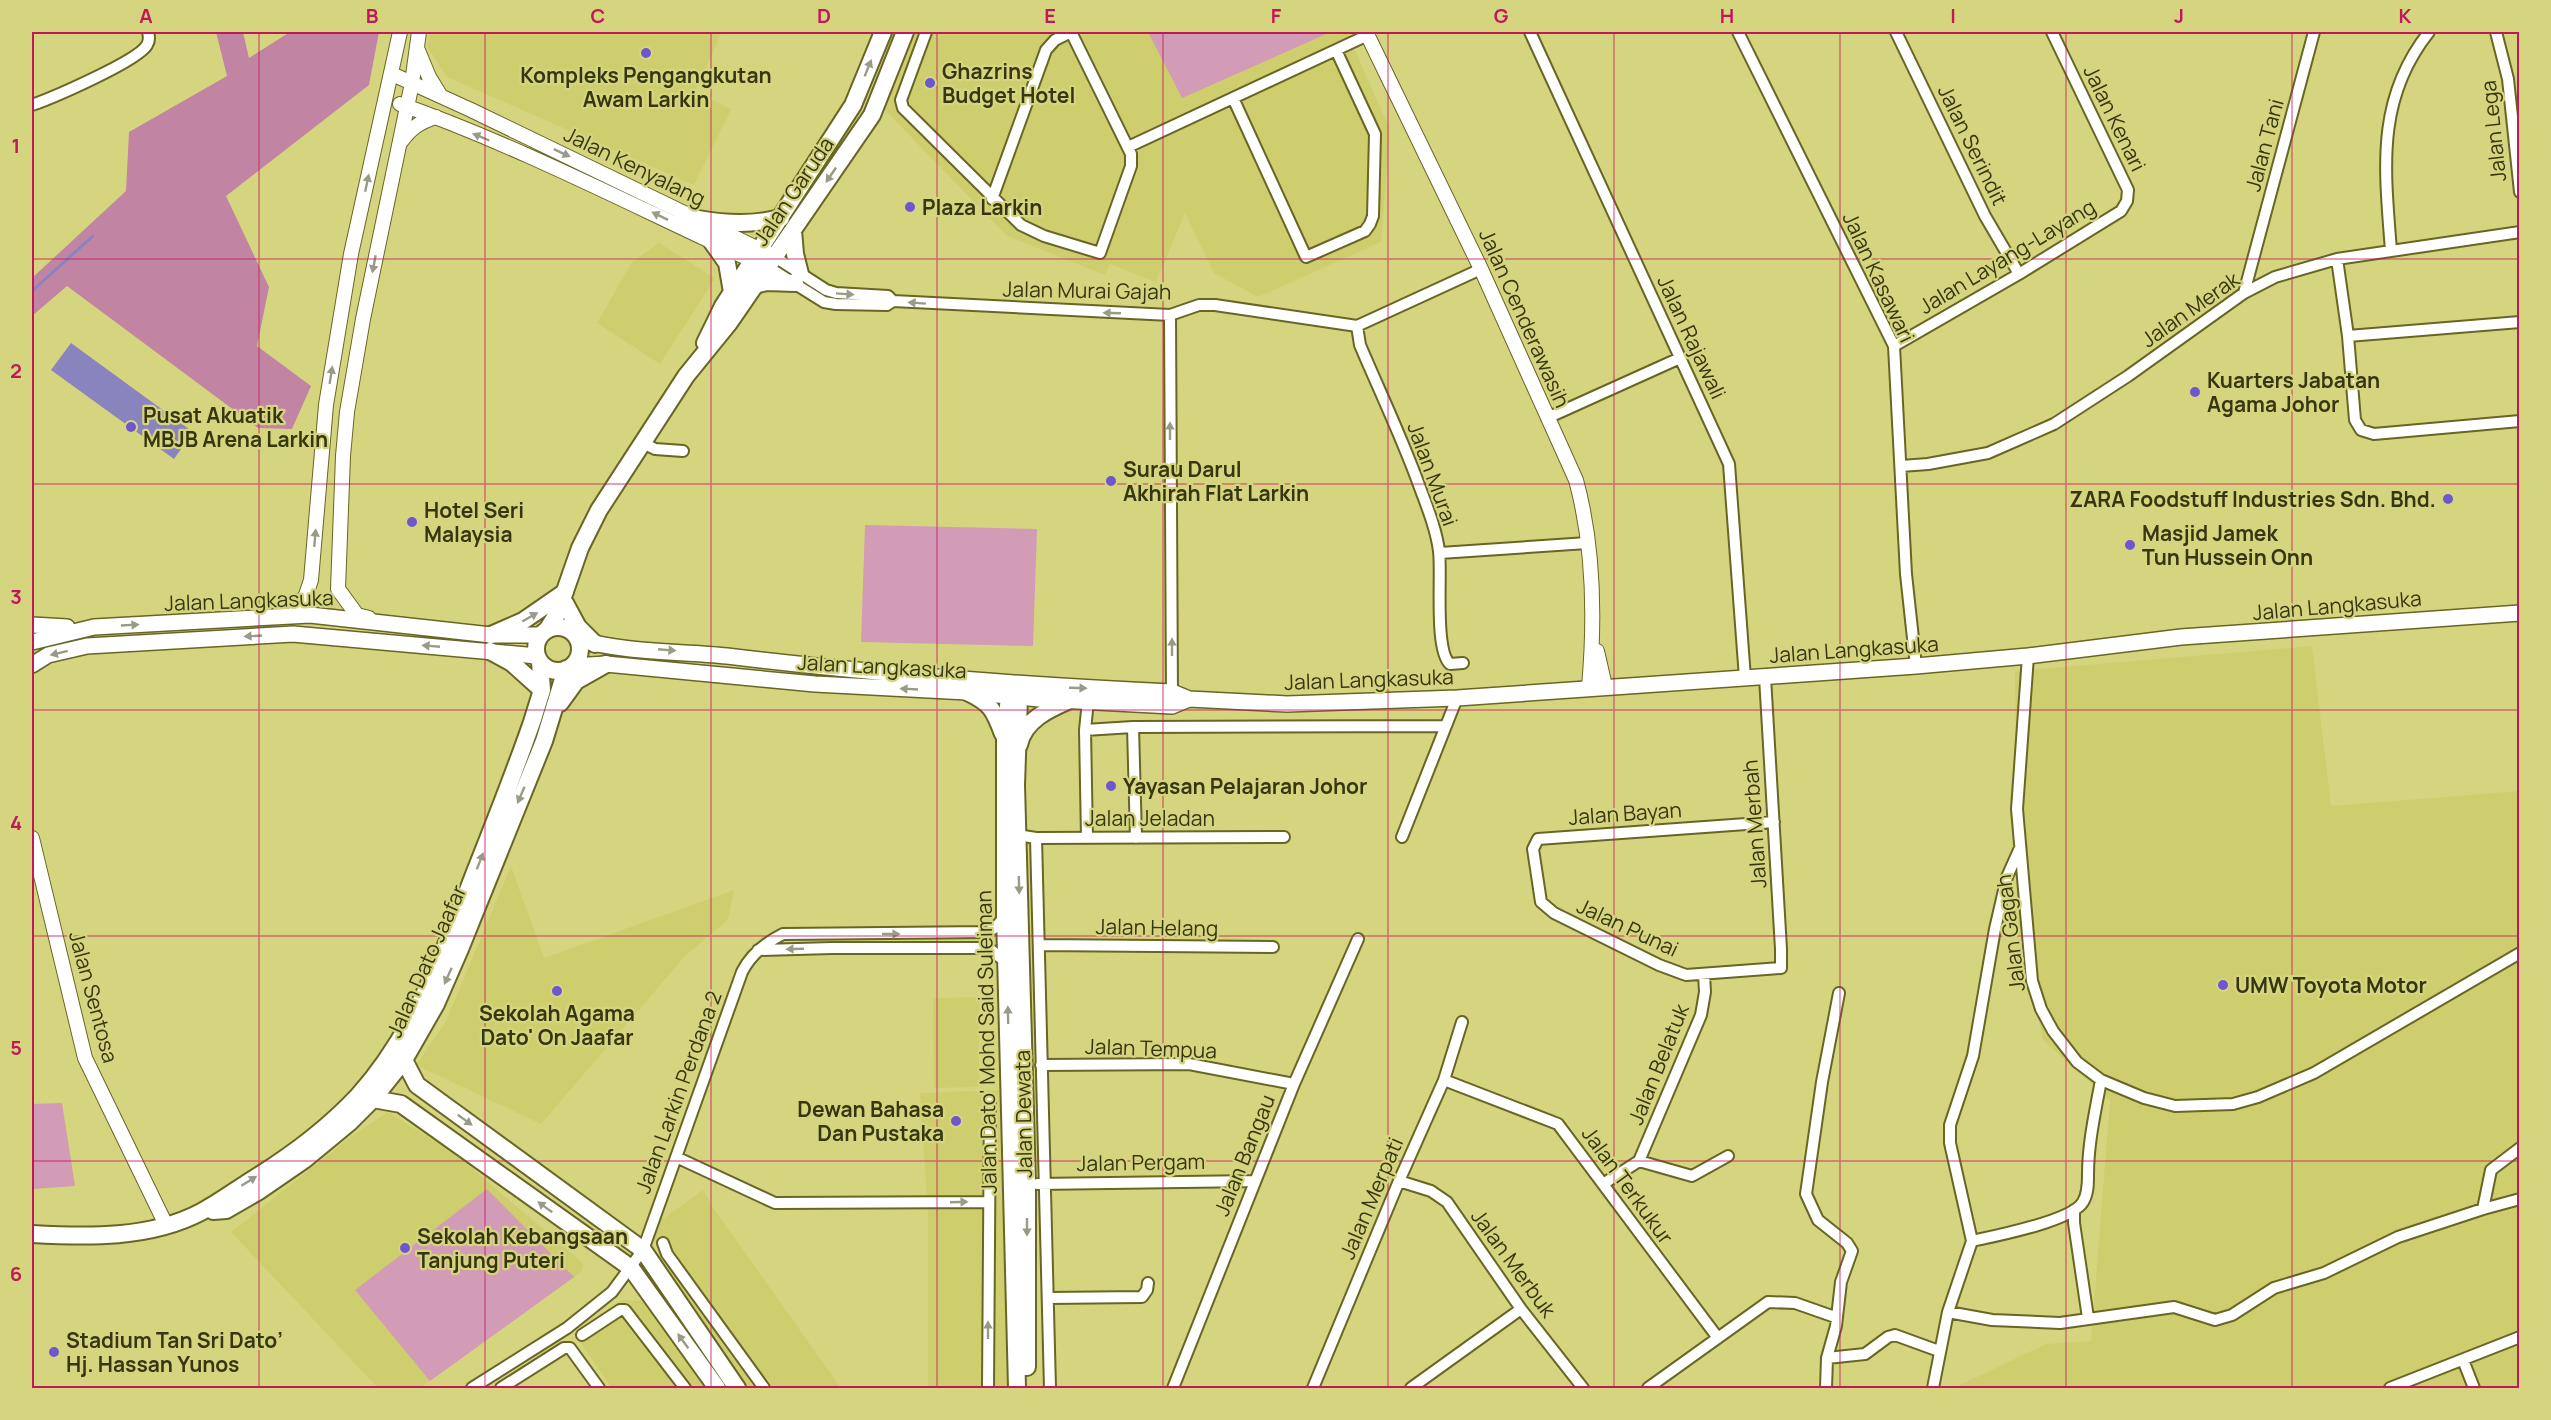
<svg xmlns="http://www.w3.org/2000/svg" width="2551" height="1420" font-family="Manrope,sans-serif">
  <style>
    .built { fill: #cfce6e }
    .green { fill: #d29bb6 }
    .forest { fill: #c284a3 }
    .water { fill: #8983be }
    .lines { fill: none; stroke-linecap: round; stroke-linejoin: round }
    .stream { stroke: #8983be; stroke-width: 3 }
    .minor-casing { stroke: #676624; stroke-width: 14 }
    .tertiary-casing { stroke: #676624; stroke-width: 16 }
    .secondary-casing { stroke: #676624; stroke-width: 18 }
    .primary-casing { stroke: #676624; stroke-width: 20 }
    .minor { stroke: #fff; stroke-width: 10 }
    .tertiary { stroke: #fff; stroke-width: 14 }
    .secondary { stroke: #fff; stroke-width: 15 }
    .primary { stroke: #fff; stroke-width: 16 }
    .oneway { fill: #9a9a88 }
    .grid { fill: none; stroke: #c2185b; stroke-width: 1.5; stroke-opacity: 0.55 }
    .poi-dot { fill: #6e56cf; stroke: #d6d57f; stroke-width: 2 }
    .labels { text-anchor: middle; dominant-baseline: central; stroke-width: 4.5; stroke-linejoin: round; paint-order: stroke }
    .poi-label { font-size: 21px; font-weight: bold; fill: #363611; stroke: #d6d57f; text-anchor: start }
    .street-label { font-size: 21px; fill: #363611; stroke: #d6d57f }
    .neatline { fill: none; stroke: #c2185b; stroke-width: 2 }
    .grid-label { font-size: 20px; text-anchor: middle; font-weight: bold; fill: #c2185b }
  </style>
  <rect width="100%" height="100%" fill="#d6d57f"/>
  <path class="built" d="M431 32H722L695 92 731 109 694 185 447 77 427 46Z
    M910 32H1347L1390 130 1381 242 1258 297 1214 273 1185 213 1156 282 1110 264 1105 275 1007 236 880 105Z
    M659 243 715 278 660 364 597 323 632 262Z
    M2312 646 2331 806 2519 791V1388H1954L2046 1344 2091 1341 2110 1101 2043 1040 2017 919 2015 671Z
    M511 866 544 958 734 890 728 920 685 956 541 1124 416 1065 445 1023Z
    M979 997V1087L934 1088 933 998Z
    M999 1090 1008 1388H928V1213L920 1093Z
    M388 1112 454 1153 583 1263 582 1271 420 1388H378L231 1232 352 1136Z
    M703 1190 714 1209 841 1388H612L575 1335 622 1300 641 1301 670 1280 659 1243 653 1239 661 1220Z"/>
  <path class="green" d="M1148 32H1331L1182 98Z
    M865 525 1037 529 1033 646 861 642Z
    M62 1103 75 1186 32 1189V1104Z
    M487 1189 574 1277 430 1381 355 1290Z"/>
  <path class="forest" d="M216 32H243L249 58 290 32H379L369 85 226 196 269 287 257 346 311 386 292 429 258 428 67 286 32 316V278L126 191 129 132 227 76Z"/>
  <path class="water" d="M71 343 193 432 174 459 51 370Z"/>
  <g class="lines">
    <path class="stream" d="M32 291 93 236"/>
    <g class="minor-casing">
      <path id="minor" d="M1530 32 1729 464 1745 678
        M1738 32 1894 346 1906 574 1916 666
        M1896 32 1985 216 2019 274
        M2496 32 2508 79 2520 192
        M1233 98 1306 257 1365 231 1370 224 1373 216 1375 134 1336 50
        M901 100 903 108 1021 225 1044 236 1100 253 1131 166V154L1071 32
        M901 100 926 32
        M32 105C52 98 138 61 147 45 150 40 149 36 148 32
        M1128 147 1368 35
        M992 199 1046 50 1055 40 1071 32
        M2391 251C2385 170 2375 100 2429 32
        M775 257 826 290 836 293 888 296 893 301
        M2337 259 2348 336 2355 420 2361 430 2374 434 2520 421
        M768 267 824 302 836 304 887 305 893 301 1170 315 1199 305H1215L1357 326 1481 269
        M2244 293 2314 32
        M1170 315 1172 696
        M1357 326 1360 345C1380 392 1402 438 1419 485 1427 507 1436 528 1439 551 1442 574 1434 650 1450 664L1463 663
        M2348 336 2520 322
        M1894 346 2019 274 2121 211 2127 201 2128 190 2052 32
        M1547 418 1680 358
        M643 443 655 449 683 451
        M1901 466 1928 464 1988 453 2054 424 2128 376 2244 293 2275 277 2337 259 2520 232
        M1440 553 1587 543
        M2028 656 2017 809 2032 981 2041 1009 2053 1031 2077 1062 2101 1080 2144 1098 2175 1106 2233 1104 2258 1097 2314 1073 2520 953
        M1765 677 1781 949V968L1686 975 1659 965 1554 913 1541 902 1533 849 1538 839 1774 822
        M1133 727 1136 838
        M1085 730 1133 727 1446 726
        M1017 835 1036 838 1284 837
        M1402 837 1457 698
        M1036 838 1050 1388
        M1087 838 1085 730 1088 701
        M1040 945 1273 947
        M758 950 832 948H981L991 950 1007 963
        M1041 1065 1189 1064 1294 1084
        M1444 1080 1558 1124 1718 1338
        M676 1157 775 1203 989 1202
        M1639 1161 1692 1176 1728 1156
        M1399 1181 1431 1191 1447 1202 1521 1309 1583 1388
        M1037 1184 1255 1181
        M1603 1184 1639 1161 1701 1015 1705 992 1704 974
        M2483 1209 2491 1170 2520 1148
        M2074 1210V1223L2088 1318
        M1972 1241C1995 1236 2072 1221 2083 1202 2088 1194 2088 1184 2088 1175 2088 1143 2095 1113 2101 1080
        M663 1243 667 1254 764 1388
        M1048 1298 1142 1297 1147 1290 1148 1283
        M1948 1312 1992 1320 2060 1323 2174 1307 2215 1320 2232 1315 2274 1288 2324 1273 2398 1237 2483 1209 2520 1199
        M582 1335 620 1310H625L685 1388
        M1827 1358 1865 1354 1888 1337 1895 1335 1939 1351
        M2463 1360 2474 1388
        M472 1388 567 1328 612 1292 643 1250 742 972C751 954 765 943 783 934L988 932 996 927 1005 916
        M501 1388 564 1348H570L599 1388
        M988 1388 990 1099
        M1173 1388 1294 1084 1358 939
        M1313 1388 1399 1181 1444 1080 1462 1022
        M1411 1388 1521 1309
        M1648 1388 1768 1302 1795 1303 1835 1317
        M1826 1388 1827 1358 1836 1326 1841 1282 1852 1251 1847 1243 1818 1220 1806 1194 1822 1082 1839 993
        M1933 1388 1948 1312 1972 1241 1950 1143V1125L1973 1056 1995 929 2007 877 2019 850
        M2390 1388 2520 1337"/>
    </g>
    <g class="tertiary-casing">
      <path id="tertiary" d="M1366 32 1481 269 1576 480C1594 546 1595 619 1589 687
        M417 48 429 77 440 95
        M392 74 471 110 769 254
        M400 104C524 148 641 210 760 264
        M400 143C410 129 419 122 436 117
        M293 616 306 595 311 580 326 405 351 254 400 32
        M369 618 357 615 338 589 343 456 347 412 363 319 412 83 419 32
        M1597 651 1605 686
        M32 838 85 1058 166 1225"/>
    </g>
    <g class="secondary-casing">
      <path id="secondary" d="M32 625 67 627
        M578 639C625 653 678 651 727 656 875 674 1023 685 1172 692L1189 699 1287 704 1457 698 1916 666 2028 656 2181 637 2520 613
        M32 642 94 627 310 615 491 635H541
        M32 665 48 655 87 646 293 634 537 656
        M572 666 606 664 815 684 967 692 1039 699 1172 706 1189 699"/>
    </g>
    <g class="primary-casing">
      <path id="primary" d="M698 219C727 224 752 225 781 218
        M793 230 795 254 800 274
        M712 242 727 263 732 292
        M755 285 766 282 795 283
        M705 343 723 306 853 105 883 32
        M565 603 578 627 595 644
        M536 649a22 22 0 1 1 44 0a22 22 0 1 1-44 0Z
        M547 630 557 614 580 548 599 510 686 376 729 323 872 115 905 32
        M491 635 523 621 565 592
        M490 651 512 663 542 690
        M1010 685 1005 738V915L1017 1388
        M967 692C991 703 994 710 1003 734
        M1019 697 1016 785 1027 1185V1367
        M560 703 576 681 606 664
        M1019 745C1024 720 1049 709 1070 700
        M404 1060 417 1085 643 1250 737 1388
        M373 1099 401 1104 631 1268 717 1388
        M213 1211 226 1210 259 1191 304 1160 350 1122 373 1099 404 1060 436 1004 460 949 544 741 566 669
        M32 1234C87 1237 150 1239 201 1212 220 1202 237 1189 255 1178 292 1155 328 1128 358 1096 416 1032 446 946 477 867 496 819 515 771 532 722L542 690 540 662"/>
    </g>
    <use href="#minor" class="minor"/>
    <use href="#tertiary" class="tertiary"/>
    <use href="#secondary" class="secondary"/>
    <use href="#primary" class="primary"/>
  </g>
  <defs><path id="oneway-solid" d="M-6-.8H1V-3.2L6.5 0L1 3.2V.8H-6Z" transform="scale(1.5)"/></defs>
  <g class="oneway">
    <use href="#oneway-solid" transform="translate(868 68) rotate(-68)"/>
    <use href="#oneway-solid" transform="translate(481 137) rotate(-157)"/>
    <use href="#oneway-solid" transform="translate(562 153) rotate(25)"/>
    <use href="#oneway-solid" transform="translate(831 175) rotate(124)"/>
    <use href="#oneway-solid" transform="translate(367 183) rotate(-78)"/>
    <use href="#oneway-solid" transform="translate(660 216) rotate(-154)"/>
    <use href="#oneway-solid" transform="translate(374 264) rotate(101)"/>
    <use href="#oneway-solid" transform="translate(845 294) rotate(4)"/>
    <use href="#oneway-solid" transform="translate(917 303) rotate(-176)"/>
    <use href="#oneway-solid" transform="translate(1112 313) rotate(-178)"/>
    <use href="#oneway-solid" transform="translate(331 375) rotate(-81)"/>
    <use href="#oneway-solid" transform="translate(1170 431) rotate(-90)"/>
    <use href="#oneway-solid" transform="translate(315 538) rotate(-85)"/>
    <use href="#oneway-solid" transform="translate(530 617) rotate(-30)"/>
    <use href="#oneway-solid" transform="translate(130 625) rotate(-3)"/>
    <use href="#oneway-solid" transform="translate(253 636) rotate(177)"/>
    <use href="#oneway-solid" transform="translate(431 646) rotate(-175)"/>
    <use href="#oneway-solid" transform="translate(1172 647) rotate(-90)"/>
    <use href="#oneway-solid" transform="translate(667 650) rotate(5)"/>
    <use href="#oneway-solid" transform="translate(59 653) rotate(166)"/>
    <use href="#oneway-solid" transform="translate(1078 688) rotate(2)"/>
    <use href="#oneway-solid" transform="translate(909 689) rotate(-177)"/>
    <use href="#oneway-solid" transform="translate(521 795) rotate(113)"/>
    <use href="#oneway-solid" transform="translate(480 861) rotate(-69)"/>
    <use href="#oneway-solid" transform="translate(1019 885) rotate(89)"/>
    <use href="#oneway-solid" transform="translate(891 934)"/>
    <use href="#oneway-solid" transform="translate(795 949) rotate(178)"/>
    <use href="#oneway-solid" transform="translate(448 976) rotate(114)"/>
    <use href="#oneway-solid" transform="translate(1008 1015) rotate(-91)"/>
    <use href="#oneway-solid" transform="translate(465 1120) rotate(36)"/>
    <use href="#oneway-solid" transform="translate(249 1181) rotate(-32)"/>
    <use href="#oneway-solid" transform="translate(959 1202) rotate(-2)"/>
    <use href="#oneway-solid" transform="translate(545 1207) rotate(-144)"/>
    <use href="#oneway-solid" transform="translate(1027 1227) rotate(90)"/>
    <use href="#oneway-solid" transform="translate(988 1330) rotate(-90)"/>
    <use href="#oneway-solid" transform="translate(683 1341) rotate(-126)"/>
  </g>
  <path class="grid" d="M259 32V1388M485 32V1388M711 32V1388M937 32V1388M1163 32V1388M1388 32V1388M1614 32V1388M1840 32V1388M2066 32V1388M2292 32V1388M32 259H2520M32 484H2520M32 710H2520M32 936H2520M32 1161H2520"/>
  <g class="poi-dot">
    <circle cx="646" cy="53" r="6"/>
    <circle cx="930" cy="83" r="6"/>
    <circle cx="910" cy="207" r="6"/>
    <circle cx="2195" cy="392" r="6"/>
    <circle cx="131" cy="427" r="6"/>
    <circle cx="1111" cy="481" r="6"/>
    <circle cx="2448" cy="499" r="6"/>
    <circle cx="412" cy="522" r="6"/>
    <circle cx="2130" cy="545" r="6"/>
    <circle cx="1111" cy="786" r="6"/>
    <circle cx="2223" cy="985" r="6"/>
    <circle cx="557" cy="991" r="6"/>
    <circle cx="956" cy="1121" r="6"/>
    <circle cx="405" cy="1248" r="6"/>
    <circle cx="54" cy="1352" r="6"/>
  </g>
  <g class="labels">
    <g class="poi-label">
      <text x="942" y="71">Ghazrins<tspan x="942" dy="24">Budget Hotel</tspan></text>
      <text x="646" y="75" text-anchor="middle">Kompleks Pengangkutan<tspan x="646" dy="24">Awam Larkin</tspan></text>
      <text x="922" y="207">Plaza Larkin</text>
      <text x="2207" y="380">Kuarters Jabatan<tspan x="2207" dy="24">Agama Johor</tspan></text>
      <text x="143" y="415">Pusat Akuatik<tspan x="143" dy="24">MBJB Arena Larkin</tspan></text>
      <text x="1123" y="469">Surau Darul<tspan x="1123" dy="24">Akhirah Flat Larkin</tspan></text>
      <text x="2436" y="499" text-anchor="end">ZARA Foodstuff Industries Sdn. Bhd.</text>
      <text x="424" y="510">Hotel Seri<tspan x="424" dy="24">Malaysia</tspan></text>
      <text x="2142" y="533">Masjid Jamek<tspan x="2142" dy="24">Tun Hussein Onn</tspan></text>
      <text x="1123" y="786">Yayasan Pelajaran Johor</text>
      <text x="2235" y="985">UMW Toyota Motor</text>
      <text x="557" y="1013" text-anchor="middle">Sekolah Agama<tspan x="557" dy="24">Dato' On Jaafar</tspan></text>
      <text x="944" y="1109" text-anchor="end">Dewan Bahasa<tspan x="944" dy="24">Dan Pustaka</tspan></text>
      <text x="417" y="1236">Sekolah Kebangsaan<tspan x="417" dy="24">Tanjung Puteri</tspan></text>
      <text x="66" y="1340">Stadium Tan Sri Dato’<tspan x="66" dy="24">Hj. Hassan Yunos</tspan></text>
    </g>
    <g class="street-label">
      <text transform="translate(2115 118) rotate(64)">Jalan Kenari</text>
      <text transform="translate(2493 131) rotate(-96)">Jalan Lega</text>
      <text transform="translate(1973 145) rotate(64)">Jalan Serindit</text>
      <text transform="translate(2264 145) rotate(-75)">Jalan Tani</text>
      <text transform="translate(635 166) rotate(26)">Jalan Kenyalang</text>
      <text transform="translate(793 191) rotate(-56)">Jalan Garuda</text>
      <text transform="translate(2007 256) rotate(-31)">Jalan Layang-Layang</text>
      <text transform="translate(1879 277) rotate(65)">Jalan Kasawari</text>
      <text transform="translate(1087 290) rotate(1)">Jalan Murai Gajah</text>
      <text transform="translate(2190 309) rotate(-35)">Jalan Merak</text>
      <text transform="translate(1525 318) rotate(66)">Jalan Cenderawasih</text>
      <text transform="translate(1692 337) rotate(65)">Jalan Rajawali</text>
      <text transform="translate(1433 474) rotate(70)">Jalan Murai</text>
      <text transform="translate(249 600) rotate(-2)">Jalan Langkasuka</text>
      <text transform="translate(2337 605) rotate(-5)">Jalan Langkasuka</text>
      <text transform="translate(1854 649) rotate(-4)">Jalan Langkasuka</text>
      <text transform="translate(882 666) rotate(3)">Jalan Langkasuka</text>
      <text transform="translate(1369 679) rotate(-2)">Jalan Langkasuka</text>
      <text transform="translate(1625 813) rotate(-4)">Jalan Bayan</text>
      <text x="1150" y="818">Jalan Jeladan</text>
      <text transform="translate(1754 824) rotate(-94)">Jalan Merbah</text>
      <text transform="translate(1157 927) rotate(1)">Jalan Helang</text>
      <text transform="translate(1628 927) rotate(25)">Jalan Punai</text>
      <text transform="translate(2010 933) rotate(-97)">Jalan Gagah</text>
      <text transform="translate(426 961) rotate(-66)">Jalan Dato Jaafar</text>
      <text transform="translate(94 997) rotate(75)">Jalan Sentosa</text>
      <text transform="translate(986 1042) rotate(-91)">Jalan Dato' Mohd Said Suleiman</text>
      <text transform="translate(1151 1048) rotate(2)">Jalan Tempua</text>
      <text transform="translate(1658 1064) rotate(-68)">Jalan Belatuk</text>
      <text transform="translate(678 1092) rotate(-70)">Jalan Larkin Perdana 2</text>
      <text transform="translate(1023 1114) rotate(-91)">Jalan Dewata</text>
      <text transform="translate(1244 1155) rotate(-68)">Jalan Bangau</text>
      <text transform="translate(1141 1162) rotate(-1)">Jalan Pergam</text>
      <text transform="translate(1628 1185) rotate(54)">Jalan Terkukur</text>
      <text transform="translate(1371 1198) rotate(-67)">Jalan Merpati</text>
      <text transform="translate(1514 1263) rotate(54)">Jalan Merbuk</text>
    </g>
  </g>
  <rect width="2551" height="1420" fill="none" stroke="#d6d57f" stroke-width="66"/>
  <rect x="33" y="33" width="2485" height="1354" class="neatline"/>
  <g class="grid-label">
    <text x="146" y="23">A</text>
    <text x="372" y="23">B</text>
    <text x="598" y="23">C</text>
    <text x="824" y="23">D</text>
    <text x="1050" y="23">E</text>
    <text x="1276" y="23">F</text>
    <text x="1501" y="23">G</text>
    <text x="1727" y="23">H</text>
    <text x="1953" y="23">I</text>
    <text x="2179" y="23">J</text>
    <text x="2405" y="23">K</text>
    <text x="16" y="153">1</text>
    <text x="16" y="378">2</text>
    <text x="16" y="604">3</text>
    <text x="16" y="830">4</text>
    <text x="16" y="1055">5</text>
    <text x="16" y="1281">6</text>
  </g>
</svg>
